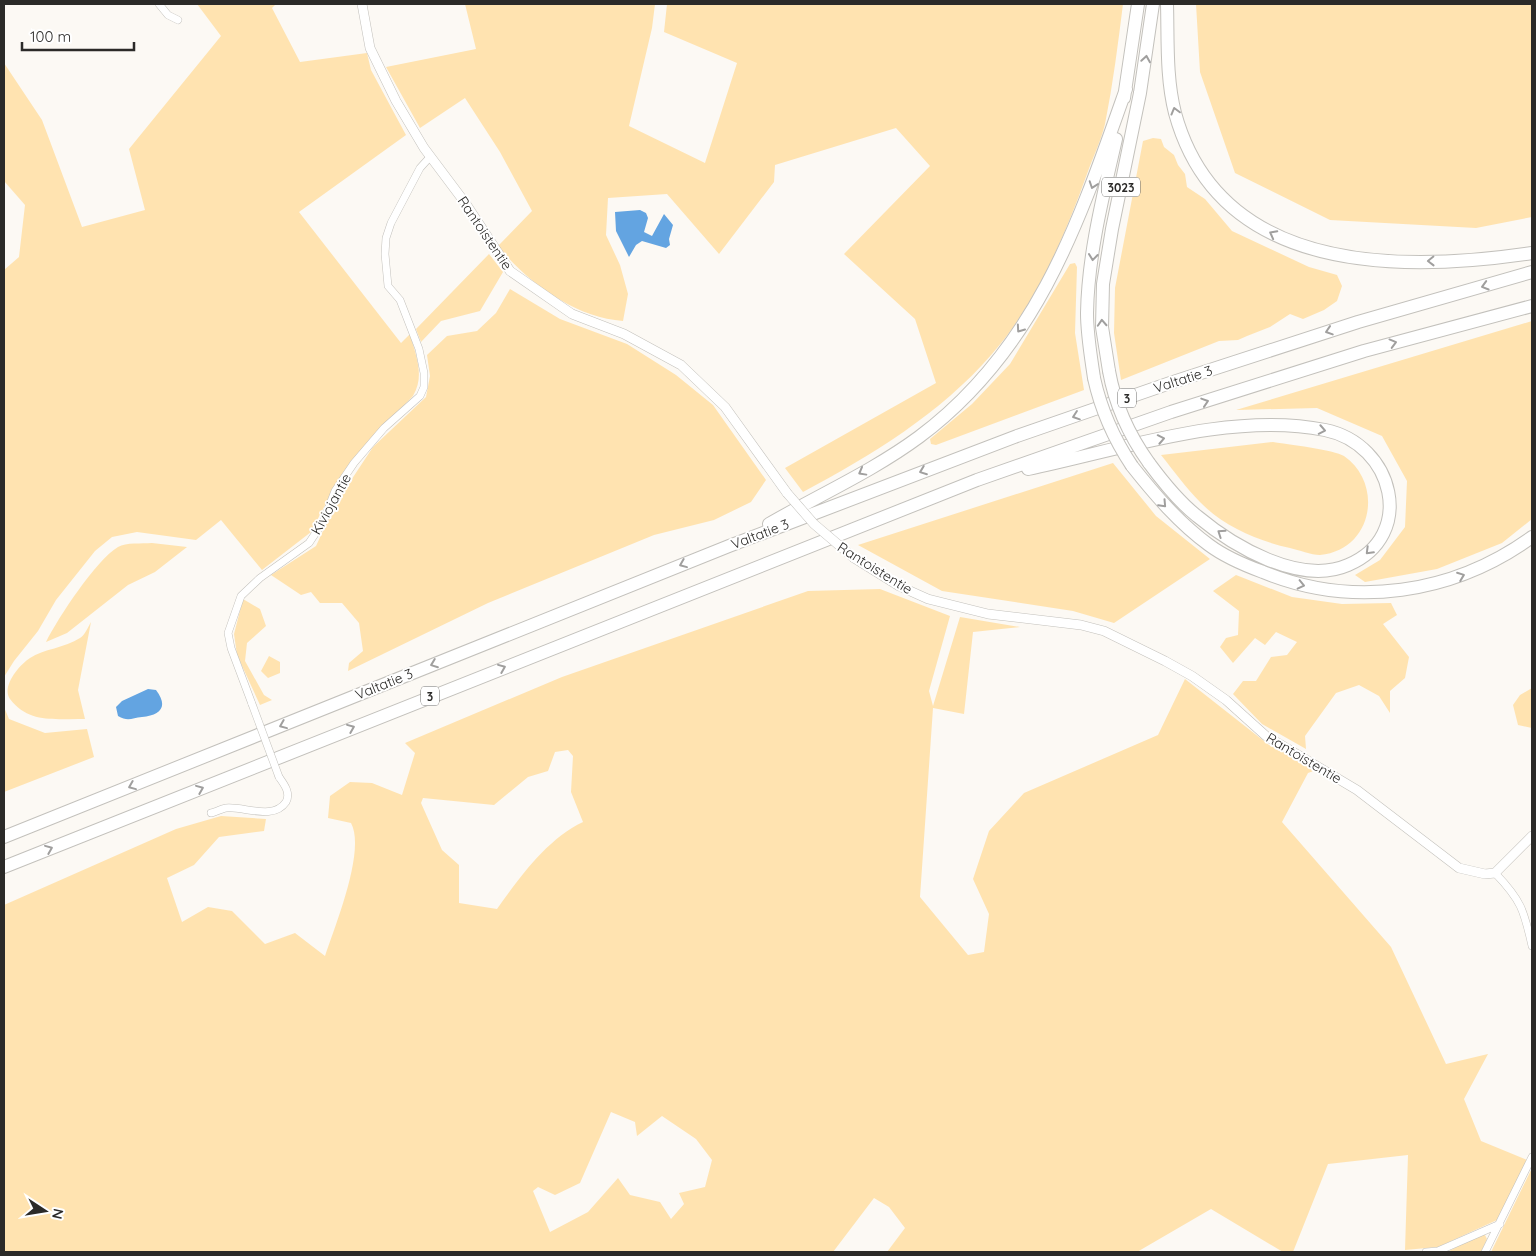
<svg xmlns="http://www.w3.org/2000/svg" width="1536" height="1256" font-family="Quicksand,sans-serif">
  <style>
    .green { fill: #ffe3b0; fill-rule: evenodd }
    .water { fill: #63a4e1 }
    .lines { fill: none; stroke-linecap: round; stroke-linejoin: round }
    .minor-casing { stroke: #c3c1bc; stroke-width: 8 }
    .tertiary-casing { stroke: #c3c1bc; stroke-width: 10 }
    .motorway-casing { stroke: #c3c1bc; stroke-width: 14 }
    .minor { stroke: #fff; stroke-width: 7 }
    .tertiary { stroke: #fff; stroke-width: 9 }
    .motorway { stroke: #fff; stroke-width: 12 }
    .minor-bridge-casing { stroke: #c3c1bc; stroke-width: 8; stroke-linecap: butt }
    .tertiary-bridge-casing { stroke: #c3c1bc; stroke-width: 10; stroke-linecap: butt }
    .motorway-bridge-casing { stroke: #c3c1bc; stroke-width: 14; stroke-linecap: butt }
    .minor-bridge { stroke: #fff; stroke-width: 7 }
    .tertiary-bridge { stroke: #fff; stroke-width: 9 }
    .motorway-bridge { stroke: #fff; stroke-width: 12 }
    .oneway { stroke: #a09f9e }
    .labels { text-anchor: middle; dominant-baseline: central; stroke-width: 4; stroke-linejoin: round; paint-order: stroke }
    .shield { fill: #fff; stroke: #6b6a68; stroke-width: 1 }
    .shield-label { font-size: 12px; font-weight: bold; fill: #2b2a28 }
    .street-label { font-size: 14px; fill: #2b2a28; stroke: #fff }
  </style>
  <rect width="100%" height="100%" fill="#fcf9f4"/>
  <path class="green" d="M197 4H276L272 8 300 62 367 53 371 70 406 135 299 212 401 343 410 334C416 356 425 376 413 396L351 461 337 482 311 532 262 570 221 520 196 540 137 532 112 537 95 551 56 600 38 631 14 661 4 677V270L19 257 25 205 4 181V63L42 120 82 227 145 210 129 149 221 36Z
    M465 4H655L652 28 629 126 705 163 737 63 664 32 667 4H1123C1118 44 1113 84 1105 124 1101 141 1093 157 1087 174 1064 238 1037 302 992 354 940 414 872 455 803 492L785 468 936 383 915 319 844 254 930 166 896 128 775 165 774 182 719 254 667 194 608 198 606 235 620 265 628 294 623 321C575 318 527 282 498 246L532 211 500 152 465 98 420 128 386 67 476 49Z
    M1196 4H1532V217L1476 228 1330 220 1235 173 1200 72Z
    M1153 138 1161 139 1164 147 1174 155 1178 165 1185 174 1187 187 1205 199 1232 231 1309 267 1337 275 1342 286 1337 301 1324 310 1303 319 1290 314 1270 327 1247 336 1238 340 1219 341 1121 380 1114 333 1115 288 1143 141Z
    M489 254 503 272 480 311 441 321 421 342 416 329Z
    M1075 263 1077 267 1075 333 1084 390 936 445 931 444 930 439 972 404 1010 364 1070 264Z
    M510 289 560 319 627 344 676 375 713 405 766 480 751 502 714 520 654 535 488 603 348 671 349 663 363 651 359 623 342 603H320L311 592 301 595 271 575 316 546 336 503 373 447 426 397 430 376 427 355 447 336 477 331 496 313Z
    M1532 321V519L1502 543 1437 569 1365 582 1355 575 1380 560 1405 527 1407 481 1382 436 1317 408 1236 410Z
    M1273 442C1286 444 1335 450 1344 456 1384 484 1373 550 1320 555 1311 555 1299 550 1290 548 1258 541 1223 526 1200 502 1186 488 1174 471 1161 455Z
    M1113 463 1156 516 1210 559 1114 623 1073 611 942 591 858 545Z
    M152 543 187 547 155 572 128 585 67 633 46 642C58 618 96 560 118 547 126 542 142 544 152 543Z
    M1236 575 1292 597 1342 604 1391 603 1397 615 1383 624 1409 657 1405 678 1390 691V713L1379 696 1359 685 1336 693 1305 736 1306 749 1262 724 1233 694 1243 681H1256L1271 657 1287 655 1297 642 1276 632 1265 645 1255 638 1233 663 1220 647 1226 638 1238 635 1239 611 1213 591Z
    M880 589 950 616 929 691 933 706 960 617 1020 627 973 632 964 714 933 708 920 897 968 955 984 952 989 914 973 879 989 831 1024 793 1158 735 1185 679 1269 745 1319 769 1308 773 1282 822 1391 947 1446 1064 1488 1054 1464 1099 1481 1141 1527 1160 1497 1220 1438 1247 1405 1250 1408 1155 1328 1164 1293 1252H1283L1211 1209 1137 1252H887L905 1228 889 1207 874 1198 833 1252H4V905L176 829 221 816 266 819 264 831 219 837 194 865 167 878 182 922 208 907 232 911 265 944 295 933 325 956C335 926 366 850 351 823L328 818 330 796 350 782 372 783 402 795 415 753 405 743 562 677 808 591ZM568 750 573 756 571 792 583 822C547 839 520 877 497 909L459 903V865L442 850 421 803 423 798 494 805 528 777 548 771 555 752ZM611 1112 635 1122 637 1136 662 1116 696 1139 712 1160 705 1187 679 1193 684 1204 671 1219 660 1202 630 1195 618 1178 588 1212 550 1232 533 1191 538 1187 555 1195 580 1183Z
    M243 599 260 609 266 626 247 643 245 661 264 695 272 700 260 705 237 655 234 634Z
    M91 622 78 690 85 719C57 718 30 725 10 699 1 687 19 665 30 658 43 649 65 648 80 638 85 635 88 627 91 622Z
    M269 656 280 662V673L268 678 261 671Z
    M1532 688V728L1518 725 1513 705 1520 695Z
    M4 707 9 719 45 733 87 729 94 757 4 792Z
    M1532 1168V1252H1491Z
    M1484 1233 1487 1239 1481 1252H1447Z"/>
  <path class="water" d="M640 210 646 213 648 218 644 232 652 236 664 214 673 225 669 239 670 245 666 248 642 241 636 245 629 257 616 231 615 212Z
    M148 689 156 690C169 707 160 715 142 717 132 718 128 722 118 716L116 707 122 701Z"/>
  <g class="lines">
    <g class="minor-casing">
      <path id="minor" d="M159 4 168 15 178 20
        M252 704 231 648 228 633 241 596 260 578 309 543 323 522 335 491 354 463 384 428 420 396 424 387V373L419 349 400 300 388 286 385 254 386 238 391 223 420 168 430 157
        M211 813C215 812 221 809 226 808 244 806 273 821 286 802 291 793 284 784 279 777
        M1495 873C1521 900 1524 910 1532 946
        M1426 1252 1438 1251 1500 1224
        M1485 1252 1532 1157"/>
    </g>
    <g class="tertiary-casing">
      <path id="tertiary" d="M362 4 370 48 396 101 424 148 466 204 510 271 572 314 624 334 681 365 725 407 787 493
        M854 558 899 586 928 599 988 614 1081 625 1104 631 1165 661 1192 676 1226 700 1266 736 1357 790 1459 868 1485 874 1495 873 1532 836"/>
    </g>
    <g class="motorway-casing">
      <path id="motorway" d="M1167 4C1168 40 1166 78 1175 113 1219 274 1399 273 1532 253
        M1124 98 1138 4
        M1109 371 1102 327 1103 284 1112 229 1140 93 1153 4
        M1094 378C1091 357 1087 335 1087 313 1088 255 1103 196 1116 139
        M1132 466C1155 495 1179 523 1209 545 1225 557 1244 565 1263 572 1353 609 1453 594 1532 537
        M1028 469C1120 450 1231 411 1325 430 1394 444 1417 536 1348 565 1300 586 1233 546 1197 516 1178 501 1163 482 1149 463
        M769 524C819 495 873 471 919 437 1037 349 1079 222 1126 89
        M4 837 729 546 1017 436 1170 383 1358 322 1532 272
        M4 867 977 480 1171 412 1364 351 1532 306"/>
    </g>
    <use href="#minor" class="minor"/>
    <use href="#tertiary" class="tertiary"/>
    <use href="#motorway" class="motorway"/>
    <g class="minor-bridge-casing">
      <path id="minor-bridge" d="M252 704 279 777"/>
    </g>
    <g class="tertiary-bridge-casing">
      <path id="tertiary-bridge" d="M787 493 814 524 854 558"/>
    </g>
    <g class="motorway-bridge-casing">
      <path id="motorway-bridge" d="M1109 371C1115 405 1129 435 1149 463
        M1094 378C1101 410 1114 439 1132 466"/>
    </g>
    <use href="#minor-bridge" class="minor-bridge"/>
    <use href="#tertiary-bridge" class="tertiary-bridge"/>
    <use href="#motorway-bridge" class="motorway-bridge"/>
  </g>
  <defs><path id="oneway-chevron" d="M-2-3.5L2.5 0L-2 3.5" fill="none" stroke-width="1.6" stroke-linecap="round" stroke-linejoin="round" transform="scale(1.25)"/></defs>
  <g class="oneway">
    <use href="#oneway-chevron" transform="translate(1146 59) rotate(-81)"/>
    <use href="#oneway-chevron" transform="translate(1175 111) rotate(-105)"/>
    <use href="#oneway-chevron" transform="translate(1093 185) rotate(109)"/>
    <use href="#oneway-chevron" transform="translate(1273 234) rotate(-152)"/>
    <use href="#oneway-chevron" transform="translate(1093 257) rotate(97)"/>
    <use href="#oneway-chevron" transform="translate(1431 261) rotate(179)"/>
    <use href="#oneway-chevron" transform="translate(1485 286) rotate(164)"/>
    <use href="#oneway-chevron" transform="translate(1102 323) rotate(-93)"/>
    <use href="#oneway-chevron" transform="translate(1020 329) rotate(125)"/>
    <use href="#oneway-chevron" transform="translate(1329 331) rotate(162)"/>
    <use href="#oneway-chevron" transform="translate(1393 343) rotate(-15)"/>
    <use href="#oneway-chevron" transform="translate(1205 402) rotate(-18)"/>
    <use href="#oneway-chevron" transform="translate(1076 416) rotate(161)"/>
    <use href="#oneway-chevron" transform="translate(1322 430) rotate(11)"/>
    <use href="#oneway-chevron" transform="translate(1161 439) rotate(-11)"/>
    <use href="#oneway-chevron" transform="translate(923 471) rotate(159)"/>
    <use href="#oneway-chevron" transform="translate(862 472) rotate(151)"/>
    <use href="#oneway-chevron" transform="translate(1163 504) rotate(47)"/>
    <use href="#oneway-chevron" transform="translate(1221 533) rotate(-146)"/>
    <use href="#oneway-chevron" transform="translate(1369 551) rotate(135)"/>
    <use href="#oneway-chevron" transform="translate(683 564) rotate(158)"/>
    <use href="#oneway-chevron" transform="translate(1461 576) rotate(-21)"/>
    <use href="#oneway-chevron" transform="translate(1301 585) rotate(13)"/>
    <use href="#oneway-chevron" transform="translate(434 664) rotate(159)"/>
    <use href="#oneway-chevron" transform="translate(502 668) rotate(-22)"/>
    <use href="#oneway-chevron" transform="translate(283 725) rotate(158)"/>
    <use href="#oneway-chevron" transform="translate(351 728) rotate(-22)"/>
    <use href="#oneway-chevron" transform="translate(132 786) rotate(158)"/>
    <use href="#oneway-chevron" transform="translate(200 789) rotate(-22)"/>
    <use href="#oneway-chevron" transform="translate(49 849) rotate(-22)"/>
  </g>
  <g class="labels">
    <g class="shield">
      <rect x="1102" y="177.5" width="38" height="19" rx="4"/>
      <rect x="1118" y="388.5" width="18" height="19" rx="4"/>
      <rect x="421" y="686.5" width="18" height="19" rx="4"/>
    </g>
    <g class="shield-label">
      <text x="1121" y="187">3023</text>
      <text x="1127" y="398">3</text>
      <text x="430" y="696">3</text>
    </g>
    <g class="street-label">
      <text transform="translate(485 233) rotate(56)">Rantoistentie</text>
      <text transform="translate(1183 379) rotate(-18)">Valtatie 3</text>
      <text transform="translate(331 504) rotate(-61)">Kiviojantie</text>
      <text transform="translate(760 534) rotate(-21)">Valtatie 3</text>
      <text transform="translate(875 568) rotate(32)">Rantoistentie</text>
      <text transform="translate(384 684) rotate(-22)">Valtatie 3</text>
      <text transform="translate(1304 758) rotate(31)">Rantoistentie</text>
    </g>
  </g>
  <rect width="1536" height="1256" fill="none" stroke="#2b2a28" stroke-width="10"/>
  <g transform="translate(45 1211) rotate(102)" stroke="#ffffff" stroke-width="4" paint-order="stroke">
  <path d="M0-4L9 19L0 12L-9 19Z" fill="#2b2a28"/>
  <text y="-8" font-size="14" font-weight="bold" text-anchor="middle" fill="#2b2a28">N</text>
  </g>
  <path d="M22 42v8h112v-8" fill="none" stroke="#2b2a28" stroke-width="2.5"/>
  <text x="30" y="42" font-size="15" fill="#2b2a28" stroke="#ffffff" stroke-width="4" paint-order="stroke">100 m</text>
</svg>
